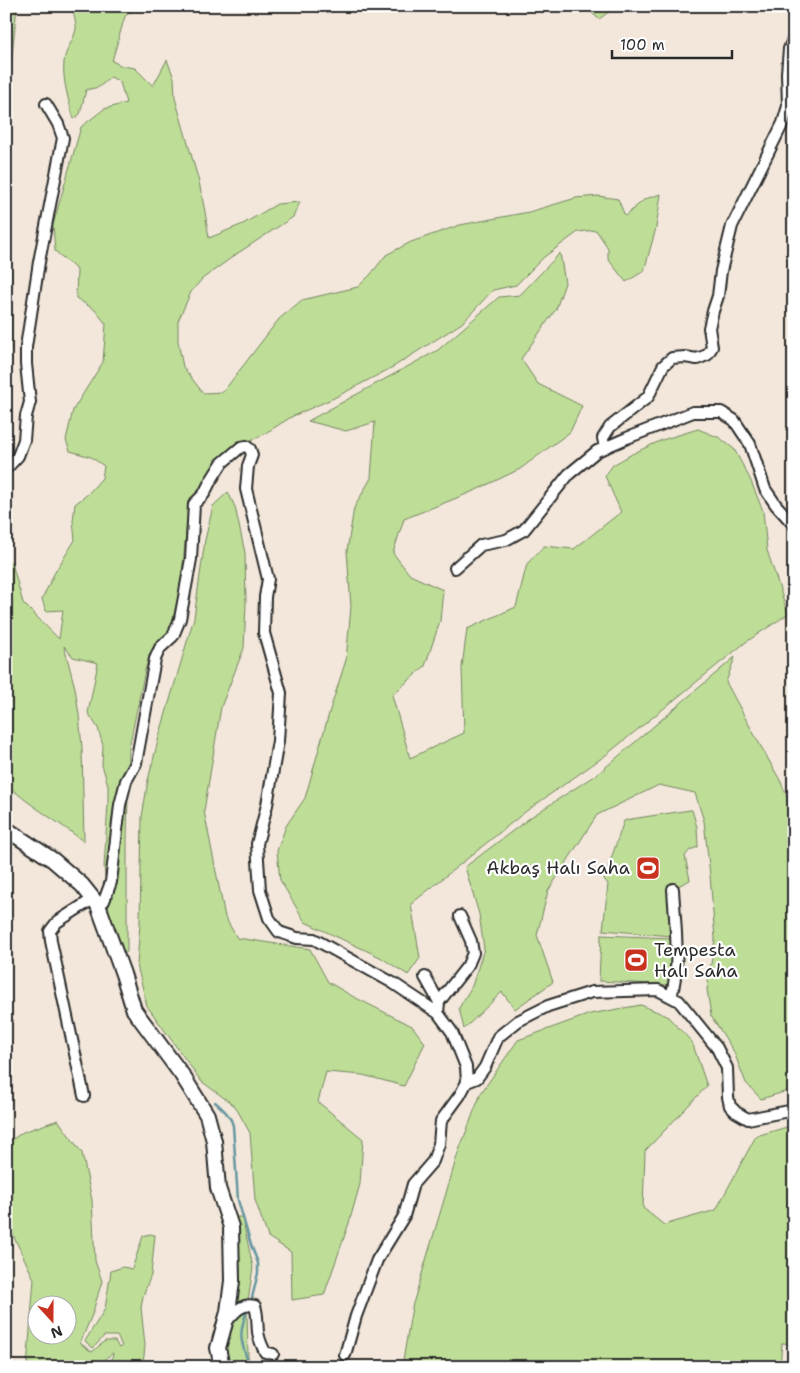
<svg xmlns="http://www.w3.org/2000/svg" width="800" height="1373" font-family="'Shantell Sans',sans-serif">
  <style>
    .green { fill: #bede97; stroke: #748461; fill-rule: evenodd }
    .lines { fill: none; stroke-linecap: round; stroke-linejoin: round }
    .stream { stroke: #6896a1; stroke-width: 2.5 }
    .street-casing { stroke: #2b2b2b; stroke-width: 14 }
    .secondary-casing { stroke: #2b2b2b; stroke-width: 18 }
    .street { stroke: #fff; stroke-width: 10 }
    .secondary { stroke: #fff; stroke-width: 14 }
    .labels { text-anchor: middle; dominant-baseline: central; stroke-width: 4.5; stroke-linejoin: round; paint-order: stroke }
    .poi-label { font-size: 18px; fill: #2b2b2b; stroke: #fff; text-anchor: end }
  </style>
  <rect width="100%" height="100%" fill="#f2e7da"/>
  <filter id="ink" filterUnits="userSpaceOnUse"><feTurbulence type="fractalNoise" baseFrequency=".02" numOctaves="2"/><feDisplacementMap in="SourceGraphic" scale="10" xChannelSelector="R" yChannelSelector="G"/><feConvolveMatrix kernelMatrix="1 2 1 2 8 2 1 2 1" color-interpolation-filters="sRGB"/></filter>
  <g filter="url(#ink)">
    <path class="green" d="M6 6H17L6 116Z
      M75 6H142L135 9 125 16 112 61 122 66 135 68 153 86 167 60 174 78 175 98 199 182 205 212 209 238 243 224 277 204 300 202 293 217 238 253 202 279 191 292 178 321V341L183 367 203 393 223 392 279 319 302 300 358 287 371 274 386 255 411 242 460 225 529 212 576 198 598 196 618 199 625 216 645 199 661 194 656 228 644 271 626 282 608 259V248L596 230 578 232 544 257 516 285 493 290 462 323 393 367 334 398 293 416 259 437 237 445 214 466 198 493 189 502 181 585 170 630 151 650 145 670 129 748 127 839V952L123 955 111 930 104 867 108 804V785L102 765 103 746 98 728 88 713 98 663 73 657 64 646 75 688 79 715 82 748 84 842C59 821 28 806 6 783V560L12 563 23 603 59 639 63 610 46 611 42 599 55 572 75 540 73 521 75 504 88 494 102 478 104 466 91 457 70 451 66 440 73 410 103 362 106 324 95 310 76 298 77 270 55 251 53 225 81 127 104 109 126 103 120 82 111 77 99 87 86 90 80 114 74 119C69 103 62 79 64 62 65 50 74 40 76 29 77 21 71 14 75 6Z
      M587 6H617L599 19 587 9Z
      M6 196 11 244V348L6 371Z
      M560 253 565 283 556 309 521 359 538 384 582 406 570 432 520 469 474 491 404 519 393 553 410 575 443 590 440 621 425 666 392 695 410 758 464 733 462 667 467 629 516 607 527 564 544 546 574 549 621 512 605 476 613 465 632 454 662 440 698 429 720 438 734 449 750 479 763 511 767 550 788 614 746 642 606 755 525 812 411 904 420 958 408 975 380 957 305 922 280 880 277 851 286 826 305 798 330 710 346 660 351 607 347 551 354 508 371 478 375 422 346 431 308 421 438 350 499 297 520 295Z
      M228 492 235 507 245 553 246 604 244 648 221 707 204 811 225 917 237 938 310 949 328 982 352 996 412 1026 425 1043 404 1086 363 1075 326 1072 318 1102 363 1139 360 1184 349 1223 324 1295 292 1300 291 1252 268 1237 255 1200 250 1133 235 1106 201 1081 147 1006 137 965 140 923 142 817 148 780 159 737 194 618 205 540 213 506Z
      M735 657 726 682 754 734 781 782 794 815V871L791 890 794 901V1089L761 1099 746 1083 733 1050 711 1016 707 989 715 939 710 875 704 821 695 793 659 785 597 815 548 891 537 935 553 982 515 1009 502 992 464 1029 459 1008 472 986 484 949 479 914 465 867 531 817 600 772Z
      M690 810H692L697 827 698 847 690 850 685 856 690 880 678 886 671 893V936L603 930 608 884 604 879 624 821 631 819Z
      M601 935 672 938 670 985 599 981Z
      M641 1005 667 1016 692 1042 707 1086 645 1151 643 1208 664 1225 716 1210 756 1136 794 1125V1344L782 1343 780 1367H402L412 1307 458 1153 481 1093 518 1040 590 1014Z
      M58 1120 82 1153 92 1200 95 1261 102 1281 92 1315 80 1343 92 1352 105 1341H115L119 1348 122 1346 117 1336H104L93 1348 85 1341 105 1309 111 1271 123 1267 132 1269 143 1236 150 1234 155 1235 151 1275 143 1296 141 1308 145 1345 144 1356 141 1367H111L113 1353 106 1358V1367H27L34 1279 6 1220V1144L23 1132ZM38 1306H68V1336H38Z
      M235 1217H242L253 1267 247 1308 248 1356 251 1367H226L223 1356Z"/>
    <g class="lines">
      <path class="stream" d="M215 1102C223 1109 231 1116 233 1126L238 1200 251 1245 258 1263V1273L251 1302
        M248 1309C237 1334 241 1343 250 1367"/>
      <g class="street-casing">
        <path id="street" d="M605 448 603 438 610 427 648 397 663 366 672 358 685 357 697 359 707 355 712 347 709 328 713 311 718 296 721 271 732 226 783 123 788 106 787 73 789 49 794 37
          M6 469 18 456 24 440 26 416 30 402 26 364V347L39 262 63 138 58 124 46 104
          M455 568 481 545 506 540 524 530 569 474 597 451 627 438 693 412H721L734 420 750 444 765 489 776 505 794 525
          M98 905 104 901 111 882 120 805 126 781 136 763 155 659 160 648 173 636 180 619 191 559 194 504 204 494 210 482 222 463 241 447 246 446 250 449 252 455 248 466 246 489 268 579 265 597 264 633 281 693 278 741 267 805 257 844 260 890 269 918 279 932 297 938 314 939 393 983 438 1013 452 1032 466 1067 467 1082 460 1095 441 1121 439 1144 433 1161 413 1184 404 1216 377 1260 356 1316 345 1355
          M425 977 439 1002
          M671 997C681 963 675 925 673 889
          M438 1013 439 1002 468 965 473 953 471 941 460 916
          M467 1082 477 1078 485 1067 498 1037 518 1021 548 1006 592 992 658 990 679 1001 717 1048 727 1068 728 1097 730 1106 736 1112 748 1119 794 1110
          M84 1096 51 941 50 931 57 922 93 899
          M226 1322C234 1313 242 1302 255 1306 258 1315 257 1323 258 1332 259 1339 262 1346 265 1352L273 1354"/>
      </g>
      <g class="secondary-casing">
        <path id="secondary" d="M6 829 53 860 82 885 98 905 123 974 134 1010 182 1075 207 1115 214 1141 218 1188 231 1227 232 1281 228 1312 218 1348 222 1367"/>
      </g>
      <use href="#street" class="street"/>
      <use href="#secondary" class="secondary"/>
    </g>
  </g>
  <defs>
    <g id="stadium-square" transform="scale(1.25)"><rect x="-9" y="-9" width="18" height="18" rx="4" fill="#c8321e" stroke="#fff"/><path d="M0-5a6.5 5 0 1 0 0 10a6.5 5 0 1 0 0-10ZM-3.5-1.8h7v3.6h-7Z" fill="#fff"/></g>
  </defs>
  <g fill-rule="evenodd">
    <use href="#stadium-square" x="648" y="868"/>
    <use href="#stadium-square" x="636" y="960"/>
  </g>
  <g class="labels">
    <g class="poi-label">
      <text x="630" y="868">Akbaş Halı Saha</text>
      <text x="654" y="950" text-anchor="start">Tempesta<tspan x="654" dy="21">Halı Saha</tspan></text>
    </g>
  </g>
  <rect width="800" height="1373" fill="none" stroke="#fff" stroke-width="25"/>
  <rect x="12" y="12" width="775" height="1348" fill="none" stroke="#2b2b2b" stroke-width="2" filter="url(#ink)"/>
  <g transform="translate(52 1320) rotate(159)"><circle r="24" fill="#ffffff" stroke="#aaaaaa"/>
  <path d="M0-4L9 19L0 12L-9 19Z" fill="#c8321e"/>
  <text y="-8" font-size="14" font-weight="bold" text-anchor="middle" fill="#2b2b2b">N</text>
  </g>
  <path d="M612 50v8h120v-8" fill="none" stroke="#2b2b2b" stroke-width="2.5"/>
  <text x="620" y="50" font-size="15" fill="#2b2b2b" stroke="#ffffff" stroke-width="4" paint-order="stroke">100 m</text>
</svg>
